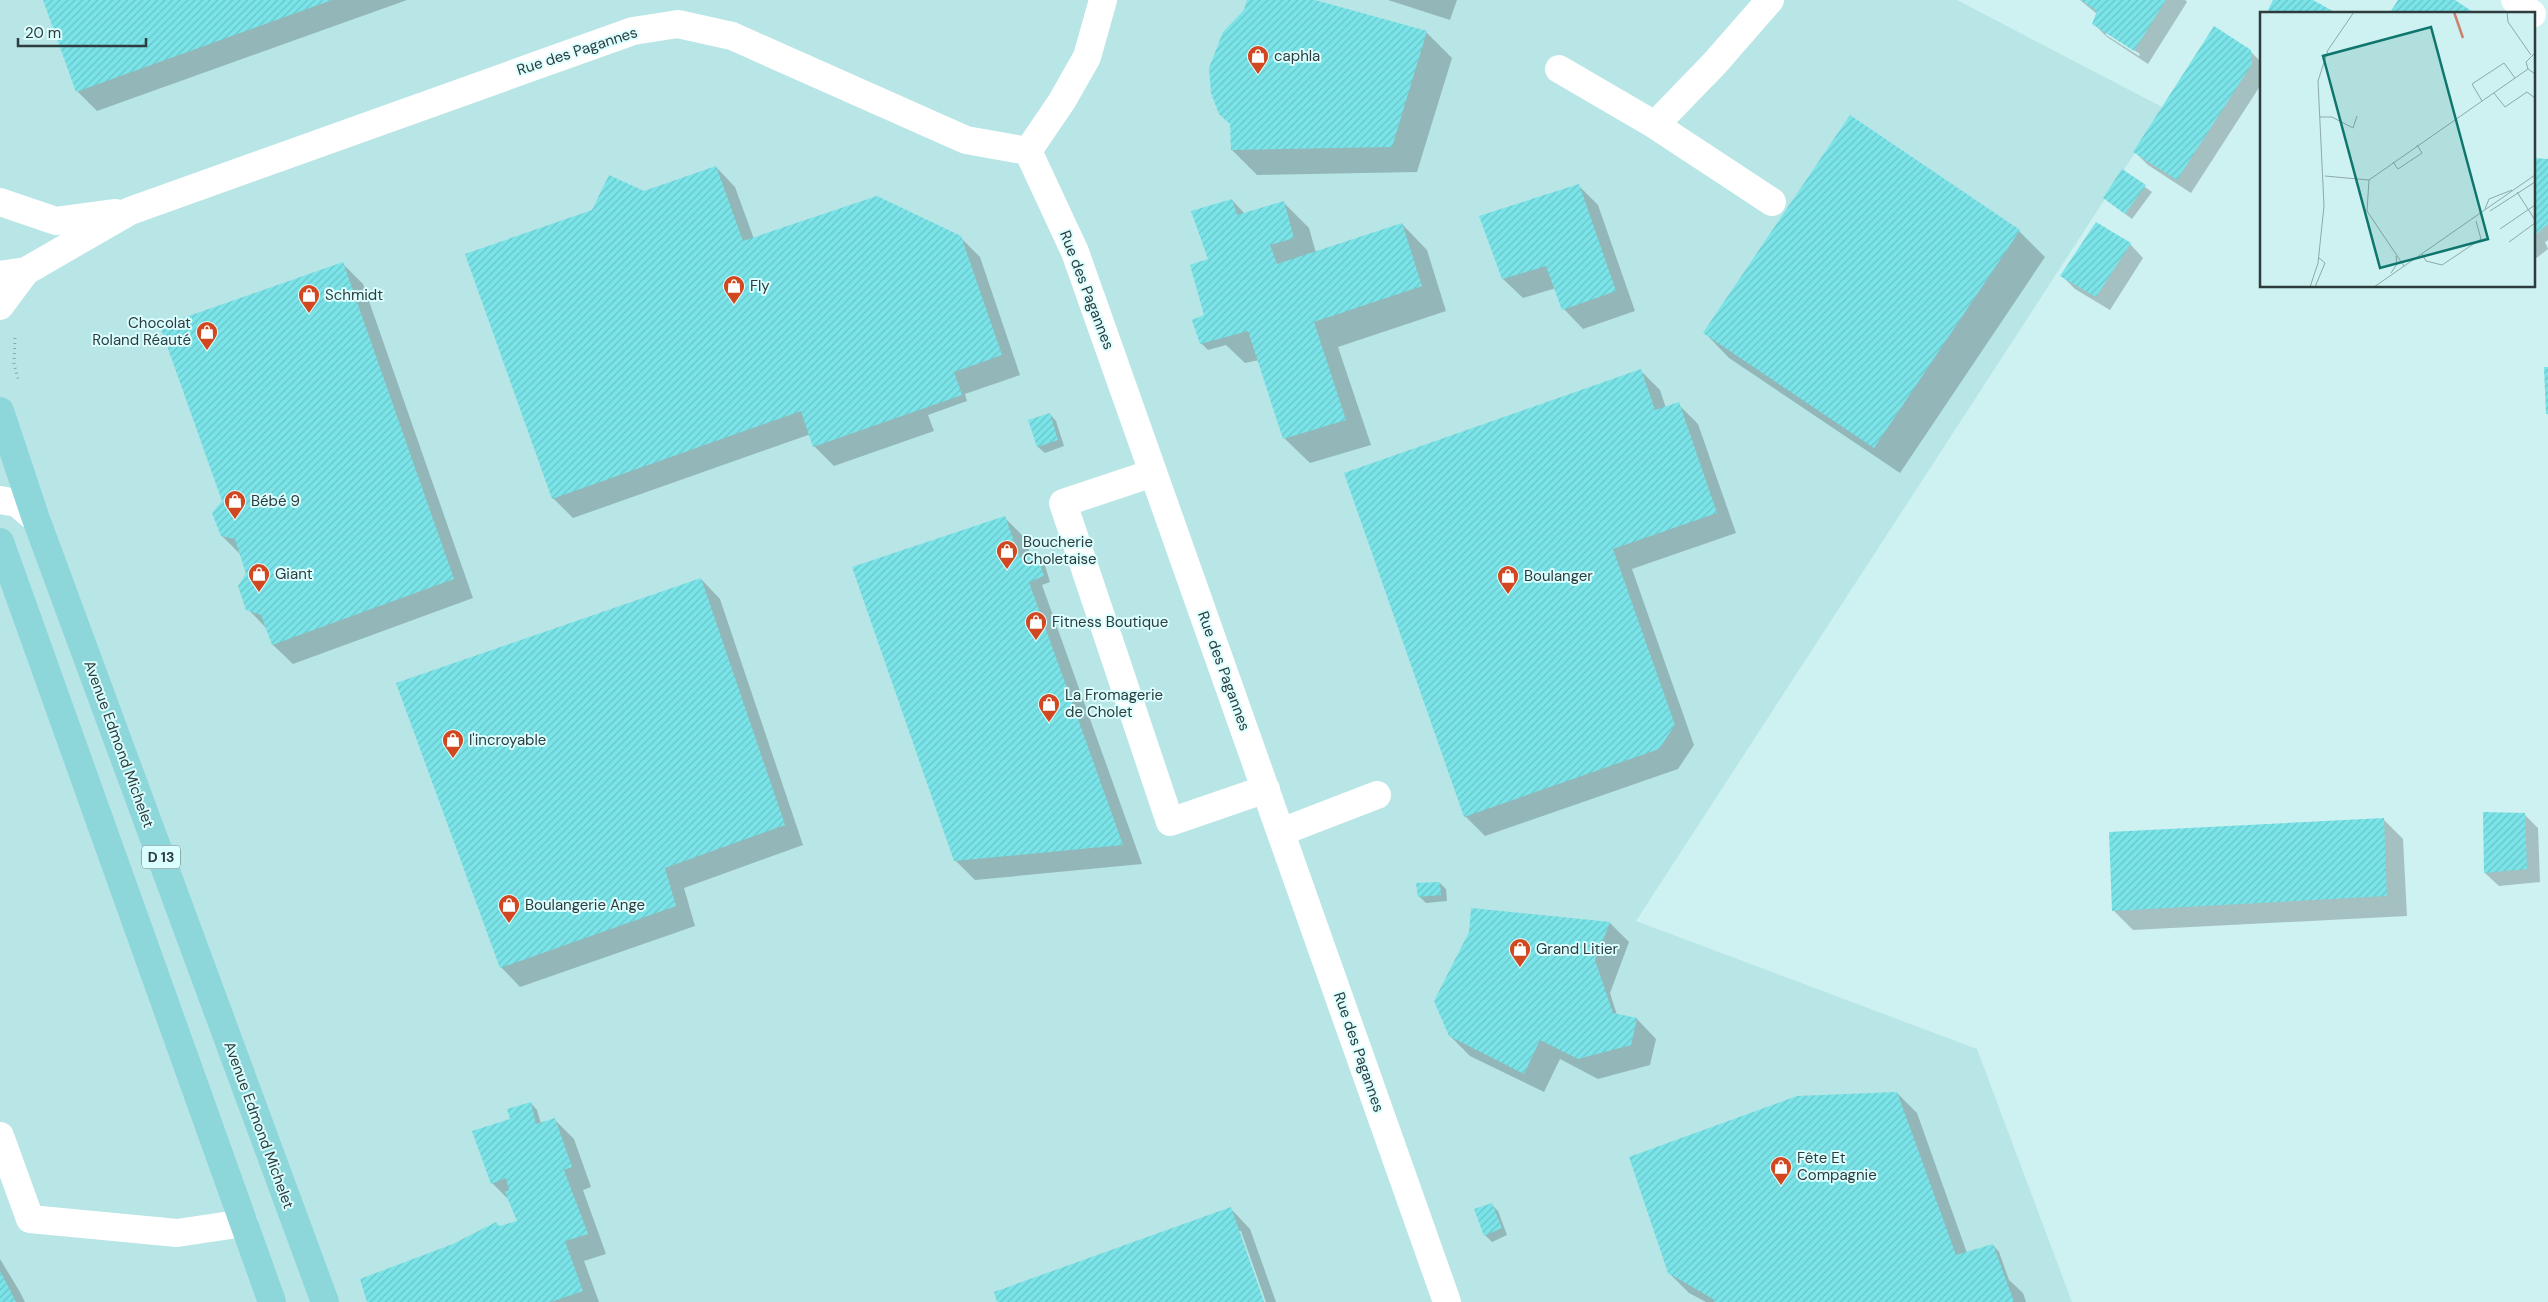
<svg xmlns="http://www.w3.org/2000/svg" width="2548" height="1302" font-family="'DM Sans',sans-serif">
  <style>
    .built { fill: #b8e5e6 }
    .shadow { fill: #0003; fill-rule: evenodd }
    .building { fill: url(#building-hatch) }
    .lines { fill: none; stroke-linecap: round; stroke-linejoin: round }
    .path { stroke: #8ca6a7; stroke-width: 3; stroke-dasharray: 1 4; stroke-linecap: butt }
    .minor { stroke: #fff; stroke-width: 28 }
    .major { stroke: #8dd6d9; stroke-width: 28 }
    .labels { text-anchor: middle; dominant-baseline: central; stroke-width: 4; stroke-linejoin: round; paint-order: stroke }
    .shield { fill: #dbfeff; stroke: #627677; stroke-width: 1 }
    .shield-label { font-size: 14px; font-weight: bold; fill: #2e3c3d }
    .street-label { font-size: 15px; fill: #2e3c3d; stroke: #dbfeff }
    .poi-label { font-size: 15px; fill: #2e3c3d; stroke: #dbfeff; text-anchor: start }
    .inset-river { fill: none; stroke: #cc816c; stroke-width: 2.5 }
    .inset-road { fill: none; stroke: #8ea9a9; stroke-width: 1 }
    .view { fill: #0f766e; fill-opacity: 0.15; stroke: #0f766e; stroke-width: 2.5 }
    .inset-edge { fill: none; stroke: #2e3c3d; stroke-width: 2.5 }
  </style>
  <defs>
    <pattern id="building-hatch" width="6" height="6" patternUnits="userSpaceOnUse" patternTransform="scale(1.25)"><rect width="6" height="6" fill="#7ae4e8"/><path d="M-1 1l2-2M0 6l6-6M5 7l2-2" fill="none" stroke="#6ac4c8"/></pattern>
  </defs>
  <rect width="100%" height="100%" fill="#cef1f1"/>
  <path class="built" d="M0 0H1957L2164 108 1636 921 1977 1049 2072 1302H0Z"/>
  <path class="shadow" d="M45 0H407L97 111 77 91Z
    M1248 0H1310L1426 32 1452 58 1417 172 1257 175 1232 150 1245 11Z
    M1388 0H1457L1450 20Z
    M2080 0H2185L2187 2 2148 64 2107 37 2093 23 2097 14ZM2106 32 2140 54 2139 56 2106 35Z
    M2250 51 2262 63V83L2191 193 2148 165 2135 152Z
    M1850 117 2019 231 2045 257 1900 473 1729 358 1704 332Z
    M2534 159 2548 160V240L2545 242 2548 249 2534 260Z
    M716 167 735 187 754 239 960 237 980 257 1020 375 965 394 967 401 928 415 934 431 834 466 814 446 811 434 573 518 553 498 644 192Z
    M2122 171 2152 192 2132 219 2104 198Z
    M1578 185 1598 205 1635 311 1583 329 1564 309 1556 288 1523 298 1503 279 1480 217Z
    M1232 200 1245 214 1284 203 1309 228 1316 253 1402 224 1427 250 1446 311 1338 347 1371 445 1310 463 1284 438 1259 360 1245 363 1226 345 1208 350 1201 343 1207 317 1210 260Z
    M2130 244 2143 258 2110 310 2075 289 2062 276Z
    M343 264 363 284 473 598 293 664 273 645 268 630 248 609V574L242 556 222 536 223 502Z
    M1640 370 1660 390 1666 408 1678 404 1698 424 1736 533 1632 569 1694 745 1678 769 1485 836 1465 816Z
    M1050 414 1056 421 1064 446 1045 453 1038 447 1030 421Z
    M1004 517 1024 537 1031 555 1036 553 1043 559 1050 582 1042 585 1142 864 975 880 955 860Z
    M701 579 720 599 803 845 684 888 695 926 520 987 501 967Z
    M2525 815 2538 828 2540 882 2499 886 2485 873Z
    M2384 820 2403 839 2407 916 2133 930 2113 910Z
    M1440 883 1446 889 1447 901 1426 903 1419 896Z
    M1610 923 1629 942 1610 993 1617 1015 1637 1019 1656 1039 1650 1065 1598 1079 1560 1059 1544 1092 1470 1056 1450 1036Z
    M1897 1093 1917 1113 1967 1253 1993 1245 1999 1252 2009 1280 2023 1293 2026 1302H1706L1689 1293 1669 1273Z
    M531 1103 537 1110 541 1124 554 1119 574 1139 591 1187 583 1190 606 1254 584 1261 599 1302H369L499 1228 518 1222 510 1201 492 1183Z
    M1492 1205 1498 1211 1507 1235 1492 1242 1485 1235Z
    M1231 1209 1250 1229 1276 1302H1266L1241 1231H1238L1263 1302H999Z
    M0 1259 20 1292 25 1302H0Z"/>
  <path class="building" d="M43 0H332L76 92Z
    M1247 0H1315L1427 31 1392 147 1231 150 1230 124 1219 114 1211 93 1209 68 1223 32 1244 10Z
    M2081 0H2166L2134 51 2092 24 2097 11Z
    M2273 0H2313L2338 14H2274L2268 10Z
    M2398 0H2455L2476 14H2389Z
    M2214 26 2251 50 2252 64 2177 180 2133 152Z
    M1850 115 2020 230 1874 448 1703 333Z
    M2534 158 2548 159V224L2534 236Z
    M716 166 743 241 877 196 961 236 1002 355 954 372 962 395 813 447 801 411 552 499 465 254 592 210 609 175 644 191Z
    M2122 169 2146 185 2125 214 2103 198Z
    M1579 184 1616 291 1562 310 1546 266 1502 279 1479 216Z
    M1232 199 1237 215 1284 201 1294 238 1270 245 1277 264 1402 223 1422 286 1314 322 1346 420 1283 439 1248 331 1200 344 1192 320 1204 315 1190 265 1208 259 1191 211Z
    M2096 222 2131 243 2096 297 2060 276Z
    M343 262 454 579 272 645 261 615 246 610 238 586 246 574 235 539 221 536 212 513 222 501 160 326Z
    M2544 367H2548V414H2546Z
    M1641 369 1655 410 1679 402 1717 513 1613 549 1675 725 1659 749 1464 817 1344 473Z
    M1050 413 1058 440 1037 447 1028 420Z
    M1005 516 1020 558 1036 552 1044 576 1029 582 1123 845 954 861 852 567Z
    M701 578 785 825 665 868 676 906 500 968 396 683Z
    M2483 812 2525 813 2527 869 2484 873Z
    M2384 818 2387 896 2112 911 2109 832Z
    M1440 882 1441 895 1418 897 1416 883Z
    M1471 908 1610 922 1595 960 1613 1013 1637 1018 1631 1045 1578 1059 1540 1040 1524 1074 1449 1036 1434 1001 1469 932Z
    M1897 1092 1956 1255 1993 1244 2014 1302H1715L1713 1299 1668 1273 1629 1157 1797 1096Z
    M531 1102 536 1124 555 1118 572 1167 564 1170 588 1234 565 1241 583 1291 551 1302H367L360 1279 453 1244 496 1222 499 1226 517 1221 505 1192 509 1190 506 1178 491 1184 472 1131 510 1119 507 1109Z
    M1492 1203 1502 1228 1484 1236 1474 1209Z
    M1231 1207 1264 1302H997L994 1292Z
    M0 1271 11 1292 16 1302H0Z"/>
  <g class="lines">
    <path class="path" d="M15 338 14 363 18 379"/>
    <path class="minor" d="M1770 0 1715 63 1655 125 1772 202
      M2515 0 2532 14
      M1559 69 1655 125
      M1028 151 1075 252 1447 1302
      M1028 151 1062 101 1087 57 1103 0
      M0 202 56 221 116 213
      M0 275 26 271 130 211 633 31 678 24 732 36 966 140 1028 151
      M0 306 26 271
      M1153 473 1063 503 1170 822 1266 789
      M0 500 17 503 36 519
      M1281 832 1377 795
      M0 1136 30 1219 177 1233 244 1223"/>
    <path class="major" d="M0 411 36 519 325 1302
      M0 542 272 1302"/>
  </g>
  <defs>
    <g id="shop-pin" transform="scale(1.125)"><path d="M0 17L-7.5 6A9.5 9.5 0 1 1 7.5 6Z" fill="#d14820" stroke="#dbfeff"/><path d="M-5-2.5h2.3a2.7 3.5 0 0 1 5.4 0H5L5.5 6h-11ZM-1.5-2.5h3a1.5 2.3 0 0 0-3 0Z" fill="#fff"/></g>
  </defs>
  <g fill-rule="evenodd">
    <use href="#shop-pin" x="1258" y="56"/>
    <use href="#shop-pin" x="734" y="286"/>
    <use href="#shop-pin" x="309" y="295"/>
    <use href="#shop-pin" x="207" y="332"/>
    <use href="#shop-pin" x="235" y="501"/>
    <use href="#shop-pin" x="1007" y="551"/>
    <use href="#shop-pin" x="259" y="574"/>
    <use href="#shop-pin" x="1508" y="576"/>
    <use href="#shop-pin" x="1036" y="622"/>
    <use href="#shop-pin" x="1049" y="704"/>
    <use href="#shop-pin" x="453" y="740"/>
    <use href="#shop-pin" x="509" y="905"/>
    <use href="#shop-pin" x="1520" y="949"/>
    <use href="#shop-pin" x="1781" y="1167"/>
  </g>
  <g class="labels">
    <rect class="shield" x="142" y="845.5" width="38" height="23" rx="4"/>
    <g class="shield-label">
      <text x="161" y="857">D 13</text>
    </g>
    <g class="street-label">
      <text transform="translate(577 51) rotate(-18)">Rue des Pagannes</text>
      <text transform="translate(1087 290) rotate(69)">Rue des Pagannes</text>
      <text transform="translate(1224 671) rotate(70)">Rue des Pagannes</text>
      <text transform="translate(119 744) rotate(70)">Avenue Edmond Michelet</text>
      <text transform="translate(1359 1052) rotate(71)">Rue des Pagannes</text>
      <text transform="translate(259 1125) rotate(70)">Avenue Edmond Michelet</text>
    </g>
    <g class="poi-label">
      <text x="1274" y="56">caphla</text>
      <text x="750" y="286">Fly</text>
      <text x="325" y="295">Schmidt</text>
      <text x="191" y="323" text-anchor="end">Chocolat<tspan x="191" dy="17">Roland Réauté</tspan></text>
      <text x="251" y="501">Bébé 9</text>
      <text x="1023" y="542">Boucherie<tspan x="1023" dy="17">Choletaise</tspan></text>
      <text x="275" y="574">Giant</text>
      <text x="1524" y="576">Boulanger</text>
      <text x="1052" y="622">Fitness Boutique</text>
      <text x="1065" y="695">La Fromagerie<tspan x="1065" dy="17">de Cholet</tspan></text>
      <text x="469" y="740">l'incroyable</text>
      <text x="525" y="905">Boulangerie Ange</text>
      <text x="1536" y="949">Grand Litier</text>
      <text x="1797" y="1158">Fête Et<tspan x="1797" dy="17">Compagnie</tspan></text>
    </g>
  </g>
  <g transform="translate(2260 12)">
    <rect width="275" height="275" fill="#cef1f1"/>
    <path class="inset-river" d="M194 0 203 26"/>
    <path class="inset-road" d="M247 0 248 10 271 43M275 41 266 50 268 57 275 62M234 81 245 95 267 80 275 86M222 89 212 72 244 51 255 66M60 105H72L93 116 97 104M133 150 138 157 162 141 157 133M65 164 109 168M109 168 268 57M109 168 107 199 144 254M257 180 275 208M225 197 229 187 252 178M230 199 275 170M240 217 275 193M249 230 275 211M162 242 166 249 182 253 221 227 216 209M131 261 137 252 136 244M50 275 58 251 64 194 58 69 68 38 94 0M55 275 65 251 59 246M114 275 275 163"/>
    <path class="view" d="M171 15 228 227 120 256 63 44Z"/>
    <rect width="275" height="275" class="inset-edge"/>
  </g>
  <path d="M18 38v8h128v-8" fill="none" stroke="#2e3c3d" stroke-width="2.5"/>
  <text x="25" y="38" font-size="15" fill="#2e3c3d" stroke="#dbfeff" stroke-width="4" paint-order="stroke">20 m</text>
</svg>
